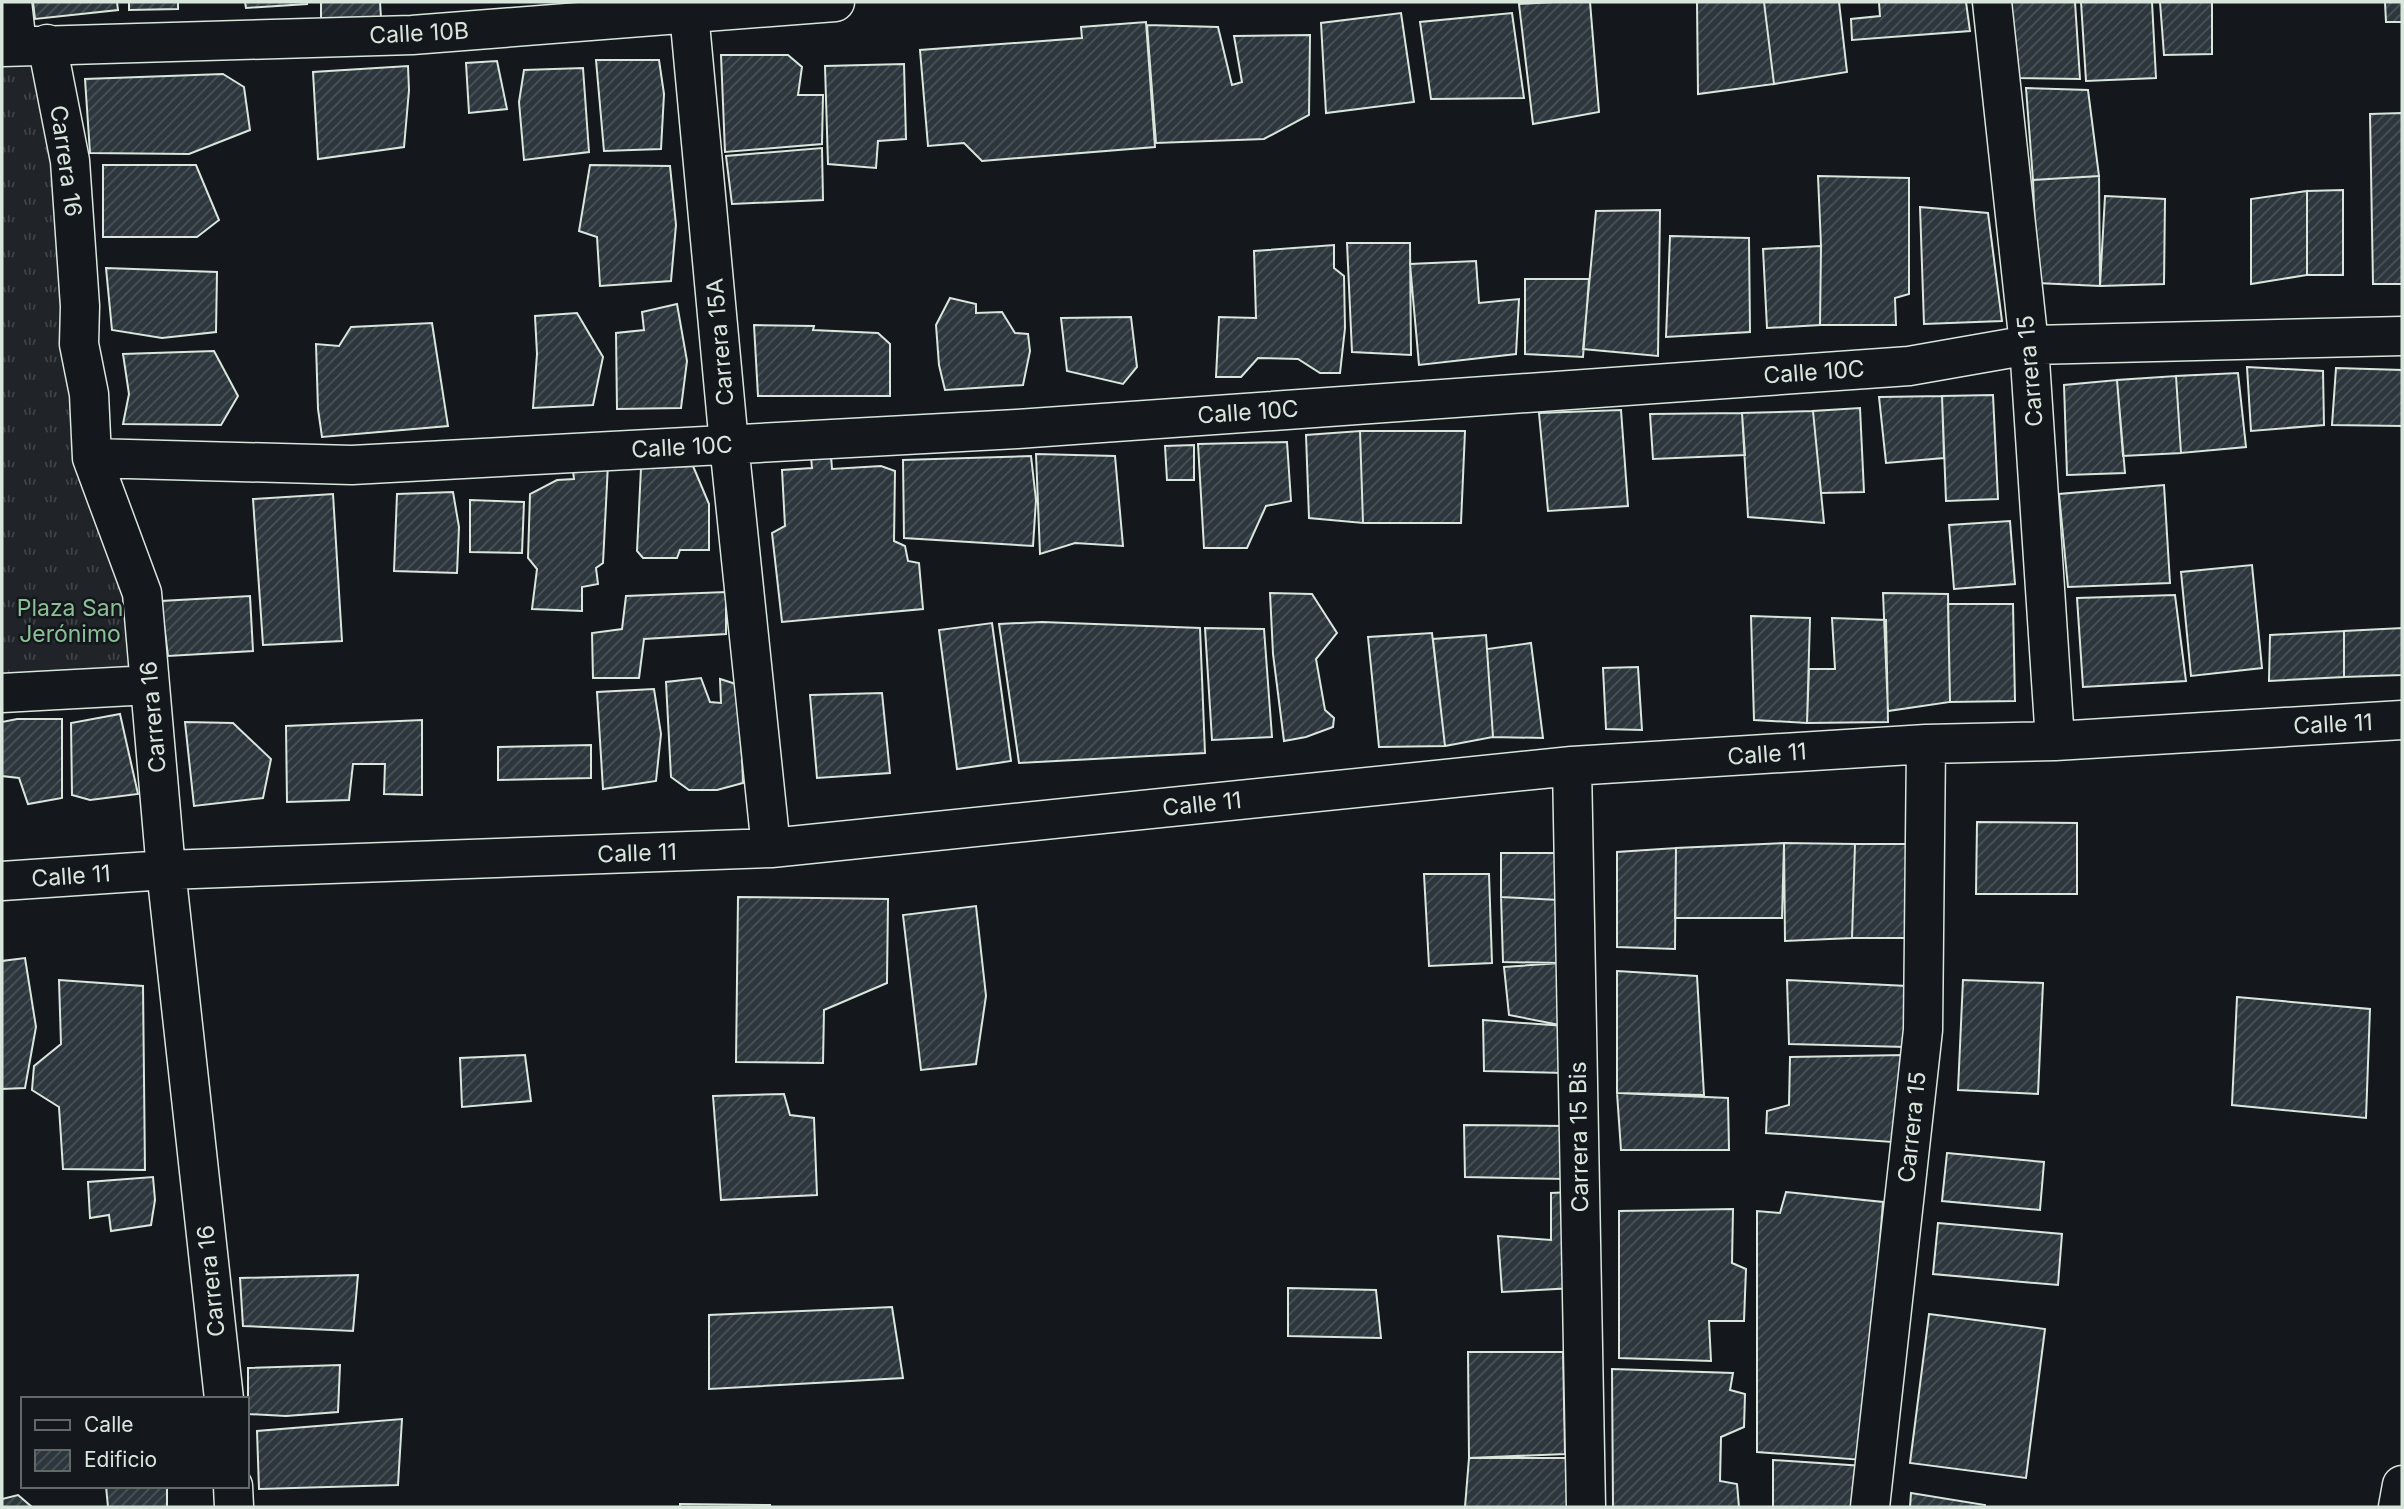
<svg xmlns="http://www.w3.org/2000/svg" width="2404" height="1509" font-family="Inter,sans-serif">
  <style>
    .grass { fill: url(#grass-tufts); stroke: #939e99; stroke-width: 2 }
    .building { fill: url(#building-hatch); stroke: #d8e6dc; stroke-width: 2 }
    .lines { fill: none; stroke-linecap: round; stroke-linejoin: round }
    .street-casing { stroke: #d8e6dc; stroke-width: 41 }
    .street { stroke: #14181c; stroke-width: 38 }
    .labels { text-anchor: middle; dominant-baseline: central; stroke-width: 5; stroke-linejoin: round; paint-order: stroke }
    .street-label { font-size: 23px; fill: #d8e6dc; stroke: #14181c }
    .park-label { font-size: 23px; fill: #8ac095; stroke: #14181c }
  </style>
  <defs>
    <pattern id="grass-tufts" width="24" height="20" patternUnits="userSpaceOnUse" patternTransform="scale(1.75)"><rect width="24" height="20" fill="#202428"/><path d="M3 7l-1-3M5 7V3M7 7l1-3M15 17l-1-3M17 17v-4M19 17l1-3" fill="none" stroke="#404447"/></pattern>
    <pattern id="building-hatch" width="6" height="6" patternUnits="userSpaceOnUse" patternTransform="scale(1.75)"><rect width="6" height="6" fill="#2c363c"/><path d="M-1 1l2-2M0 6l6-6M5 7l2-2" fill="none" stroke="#4a5358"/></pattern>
  </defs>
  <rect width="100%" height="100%" fill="#14181c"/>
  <path class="grass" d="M42 53 135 595 147 686 2 693V55Z"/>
  <path class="building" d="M33 2H117L118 10 35 19Z
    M129 2H178V9L129 10Z
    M245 2H307V4L246 8Z
    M321 2H380L381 18 321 20Z
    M1554 2H1590L1599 112 1533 124 1519 4Z
    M1697 2H1764L1774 84 1698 94Z
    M1764 2H1839L1847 72 1774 84Z
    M1879 2H1966L1970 31 1852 40 1851 19 1880 16Z
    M2011 2H2075L2080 79 2016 78Z
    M2081 2H2152L2156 78 2086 81Z
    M2160 2H2212V54L2164 55Z
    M2385 2H2402V22H2386Z
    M1401 13 1414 102 1326 113 1321 23Z
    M1512 13 1524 98 1431 99 1420 22Z
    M1146 22 1155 147 982 161 964 143 928 146 920 50 1082 38 1081 27Z
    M1147 25 1218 27 1232 85 1242 82 1234 36 1310 35 1309 115 1264 139 1156 143Z
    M721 55H788L802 67 798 95H823L822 144 725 152Z
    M596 60H659L664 94 661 149 604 151Z
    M497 61 507 109 469 113 466 63Z
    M904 64 906 139 878 141 876 168 828 164 825 66Z
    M408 66 409 90 404 147 318 159 313 72Z
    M583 68 589 152 524 160 519 102 524 70Z
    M223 74 244 87 250 130 189 154 90 153 85 79Z
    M2026 88 2088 90 2099 176 2033 180Z
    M2402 113V284H2373L2370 114Z
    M822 148 823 200 732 204 726 156Z
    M103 165H196L219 220 197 237H103Z
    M590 165 670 166 676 225 671 281 600 286 597 237 579 231Z
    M1818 176 1909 178V294L1895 298 1896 325H1820L1821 246Z
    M2099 176 2100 286 2037 283 2033 180Z
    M2343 190V275H2307V191Z
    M2307 191V275L2251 284V199Z
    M2105 196 2165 199 2164 284 2100 286Z
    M1920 207 1988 213 2002 321 1924 324Z
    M1660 210 1658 356 1583 349 1596 211Z
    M1670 236 1749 238 1750 332 1666 337Z
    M1347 243H1410L1411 355 1352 352Z
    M1334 245V268L1344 276 1345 328 1340 373H1320L1298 359 1258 358 1241 377H1216L1219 317 1256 318 1254 251Z
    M1821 246 1820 325 1767 328 1763 249Z
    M1476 261 1479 303 1519 299 1516 354 1419 365 1410 264Z
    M106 268 217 272 216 332 162 338 112 330Z
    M1525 279H1589L1583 357 1525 354Z
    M950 298 976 304V313L1002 312 1015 333 1028 334 1030 351 1023 385 945 390 939 365 936 325Z
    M677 304 687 361 681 408 617 409 616 333 644 330 642 312Z
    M577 313 603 357 593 405 533 408 537 354 535 316Z
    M1131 317 1137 367 1123 384 1067 371 1061 318Z
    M432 323 448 426 322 437 318 409 316 344 339 346 351 327Z
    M754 325 814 326 813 330 878 333 890 344V396H758Z
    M214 351 238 396 221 425 123 424 129 394 123 354Z
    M2247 367 2323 371 2324 425 2251 431Z
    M2336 368 2402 370V426L2332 425Z
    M2238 373 2246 447 2181 453 2176 376Z
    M2176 376 2181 453 2123 456 2117 380Z
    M2117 380 2125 473 2067 475 2064 385Z
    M1993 395 1998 499 1946 501 1942 396Z
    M1942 396 1944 458 1886 463 1879 397Z
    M1860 408 1864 492 1821 493 1813 411Z
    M1621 410 1628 506 1548 511 1539 413Z
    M1813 411 1824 523 1748 517 1742 413Z
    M1742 413 1745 455 1653 459 1650 414Z
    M1360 431H1465L1461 523H1363Z
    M1360 431 1363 523 1309 518 1306 435Z
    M1287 442 1291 501 1266 506 1247 548H1204L1198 444Z
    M1194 445V480H1167L1165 446Z
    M1036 454 1115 456 1123 546 1075 543 1040 554Z
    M831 456 832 469 881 466 895 471 894 541 905 546 908 561 919 563 923 609 782 622 772 533 785 526 782 470 812 468 811 457Z
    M1031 456 1036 500 1033 546 904 538 903 460Z
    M572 463 608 464 603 563 596 568 598 584 582 587V611L532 609 537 569 528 558 530 494 557 480 574 479Z
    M693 466 709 504V550H680L677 558H643L637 551 641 468Z
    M2164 485 2170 583 2068 587 2059 494Z
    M453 492 459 527 457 573 394 571 397 494Z
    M333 494 342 641 263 645 253 499Z
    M470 500 524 502 522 553 470 552Z
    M2010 521 2015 584 1954 589 1949 525Z
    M2252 565 2262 668 2191 676 2181 572Z
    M726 592V634L644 639 639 678H593L592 633 622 629 626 596Z
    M1270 593 1312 594 1337 633 1316 659 1325 710 1334 718 1333 727 1306 737 1284 741 1273 654Z
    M1883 593 1948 594 1950 702 1888 711Z
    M2175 595 2186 681 2083 687 2077 598Z
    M250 596 253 651 168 656 161 601Z
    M1948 604H2013L2015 701 1950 702Z
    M1751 616 1810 618 1807 723 1754 720Z
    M1832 618 1886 620 1888 722 1807 723 1809 669H1835Z
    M1042 622 1200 628 1205 753 1019 763 999 624Z
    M992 623 1011 761 957 769 939 630Z
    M1205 628 1264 629 1272 737 1212 740Z
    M2402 628V675L2344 677V631Z
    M2344 631V677L2269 681 2270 635Z
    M1432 633 1445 746 1379 747 1368 637Z
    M1486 635 1493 737 1445 746 1433 639Z
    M1531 643 1543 738 1493 737 1487 649Z
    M1638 667 1642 730 1606 729 1603 668Z
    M701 678 710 702 721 703 720 679 739 685 743 783 717 790H689L671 777 666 682Z
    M654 689 661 734 656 781 603 789 597 692Z
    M882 693 890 773 817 778 810 695Z
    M120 714 138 794 90 800 72 795 71 723Z
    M17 719H62V798L28 804 19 778 2 776V722Z
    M422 720V795L384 794 385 764H353L349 800 287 802 286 726Z
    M185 722 233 723 271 759 263 798 194 806Z
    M591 745V778L498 780V747Z
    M1977 822 2077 823V894H1976Z
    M1784 843 1782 918H1675L1676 848Z
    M1784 843 1855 844 1852 938 1785 941Z
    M1855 844H1916V938H1852Z
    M1676 848 1675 949 1617 947V852Z
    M1501 853H1558L1559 900 1501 897Z
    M1424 874H1489L1492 963 1429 966Z
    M738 897 888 899 887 983 824 1010 823 1063 736 1062Z
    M1501 897 1559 900 1560 963 1503 962Z
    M976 906 986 996 976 1064 921 1070 903 915Z
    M25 958 36 1027 25 1088 2 1089V961Z
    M1560 963 1565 1026 1509 1015 1504 967Z
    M1617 971 1697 976 1704 1095 1617 1093Z
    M59 980 143 986 145 1170 63 1169 59 1107 32 1090 34 1066 61 1044Z
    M1787 980 1907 986 1906 1047 1789 1044Z
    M1963 980 2043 983 2038 1094 1958 1090Z
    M2237 997 2370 1009 2366 1118 2232 1105Z
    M1483 1020 1565 1026V1073L1484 1071Z
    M525 1055 531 1101 462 1107 460 1058Z
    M1905 1055 1892 1142 1766 1133 1767 1111 1789 1105 1790 1057Z
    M1617 1093 1728 1098 1729 1150H1621Z
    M784 1094 790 1115 814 1118 817 1195 721 1200 713 1096Z
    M1464 1125 1565 1126 1568 1179 1465 1177Z
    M1947 1153 2044 1162 2040 1210 1942 1201Z
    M153 1177 155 1200 151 1225 111 1231 109 1215 90 1218 88 1182Z
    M1571 1192 1574 1288 1502 1292 1498 1236 1551 1240V1193Z
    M1786 1192 1883 1202 1863 1460 1757 1452V1211L1780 1213Z
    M1733 1209 1732 1263 1746 1269 1744 1321H1709L1711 1361 1619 1358V1211Z
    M1938 1223 2062 1234 2058 1285 1933 1274Z
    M358 1275 353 1331 243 1326 240 1278Z
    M1288 1288 1376 1290 1381 1338 1288 1336Z
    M892 1307 903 1378 709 1389V1315Z
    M1929 1314 2045 1329 2026 1478 1910 1463Z
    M1468 1352H1563L1565 1454 1469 1458Z
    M340 1365 338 1412 286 1416 248 1414V1368Z
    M1612 1369 1733 1373 1730 1390 1745 1394 1744 1427 1721 1437 1720 1481 1737 1484 1739 1507H1613Z
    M402 1419 398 1485 259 1489 257 1431Z
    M1469 1458H1577L1569 1507H1465Z
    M1773 1460 1864 1466 1861 1507H1773Z
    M106 1486H167V1507H108Z
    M1911 1493 1985 1505V1507H1910Z
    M18 1495 32 1507H2V1499Z
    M680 1504 770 1505V1507H680Z"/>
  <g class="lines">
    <g class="street-casing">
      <path id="street" d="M12 2 17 45
        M688 2 729 444 771 848
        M1992 2 2029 345 2055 741
        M47 44 70 161 80 306 79 344 89 394 92 458 142 593 166 870 224 1399
        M2 47 412 35 835 2
        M92 458 352 465 1017 429 1909 366 2029 345 2402 336
        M2 693 150 685
        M1572 766 1586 1507
        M2 881 166 870 771 848 1572 766 1926 744 2055 741 2402 720
        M233 1486 234 1507
        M1870 1507 1923 1030 1926 744
        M2398 1507 2402 1485"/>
    </g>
    <use href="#street" class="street"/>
  </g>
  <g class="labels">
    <g class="street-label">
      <text transform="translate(419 33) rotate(-3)">Calle 10B</text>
      <text transform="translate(66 161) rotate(82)">Carrera 16</text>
      <text transform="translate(720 342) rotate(-95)">Carrera 15A</text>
      <text transform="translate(2030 371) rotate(-95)">Carrera 15</text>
      <text transform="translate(1814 372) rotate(-4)">Calle 10C</text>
      <text transform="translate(1248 412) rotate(-4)">Calle 10C</text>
      <text transform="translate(682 447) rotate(-3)">Calle 10C</text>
      <text transform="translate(153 717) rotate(-95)">Carrera 16</text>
      <text transform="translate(2333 724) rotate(-3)">Calle 11</text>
      <text transform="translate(1767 754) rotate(-4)">Calle 11</text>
      <text transform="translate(1202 804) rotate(-6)">Calle 11</text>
      <text transform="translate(637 853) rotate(-2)">Calle 11</text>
      <text transform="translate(71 876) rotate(-4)">Calle 11</text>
      <text transform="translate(1912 1127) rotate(-84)">Carrera 15</text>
      <text transform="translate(1579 1137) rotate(-91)">Carrera 15 Bis</text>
      <text transform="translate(211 1281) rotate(-96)">Carrera 16</text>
    </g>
    <g class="park-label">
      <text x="70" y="608">Plaza San<tspan x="70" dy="26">Jerónimo</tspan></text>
    </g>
  </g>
  <rect width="2404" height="1509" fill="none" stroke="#d8e6dc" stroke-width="7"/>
  <rect x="21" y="1397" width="228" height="91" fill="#14181c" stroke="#626a69" stroke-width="2"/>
  <rect x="35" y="1420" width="35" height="10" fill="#14181c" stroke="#626a69" stroke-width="2"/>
  <text x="84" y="1432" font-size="21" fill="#d8e6dc">Calle</text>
  <rect x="35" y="1450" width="35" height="21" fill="url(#building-hatch)" stroke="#626a69" stroke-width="2"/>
  <text x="84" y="1467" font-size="21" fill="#d8e6dc">Edificio</text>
</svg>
